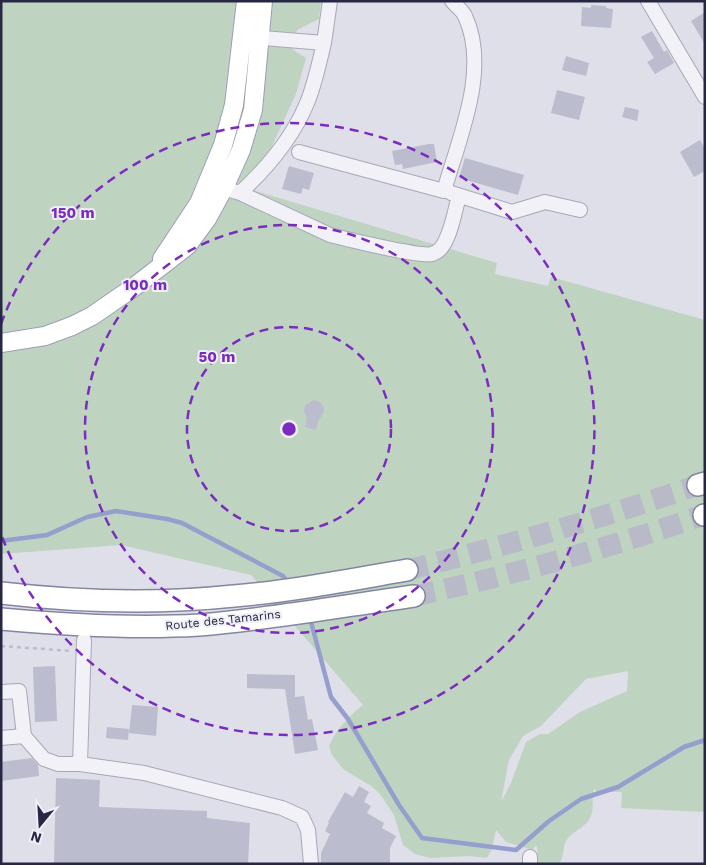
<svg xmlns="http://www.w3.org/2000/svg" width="706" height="865" font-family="'Work Sans',sans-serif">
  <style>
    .green { fill: #bed4c0; fill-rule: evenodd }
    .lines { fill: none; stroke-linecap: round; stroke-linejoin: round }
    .stream { stroke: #959ecd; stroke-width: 4.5 }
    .building { fill: #bbbccd }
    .highway-tunnel { stroke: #b9bac8; stroke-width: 21; stroke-dasharray: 21 11; stroke-linecap: butt }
    .minor-casing { stroke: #a7a8b7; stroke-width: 16 }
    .major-casing { stroke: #9c9eb6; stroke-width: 20 }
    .highway-casing { stroke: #8486a1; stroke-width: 24 }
    .path { stroke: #bcbcc8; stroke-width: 2.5; stroke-dasharray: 4 4; stroke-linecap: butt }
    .minor { stroke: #f1f1f7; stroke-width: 14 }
    .major { stroke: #fff; stroke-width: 18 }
    .highway { stroke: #fff; stroke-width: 21 }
    .ring { fill: none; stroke: #7b2cbf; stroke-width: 2.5; stroke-dasharray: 9 6 }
    .labels { text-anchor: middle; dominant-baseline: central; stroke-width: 4; stroke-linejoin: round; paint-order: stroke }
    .street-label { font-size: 12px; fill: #262742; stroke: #eeeff7 }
    .centre { fill: #7b2cbf; stroke: #eeeff7; stroke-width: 2.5 }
    .ring-label { font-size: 15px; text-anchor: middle; font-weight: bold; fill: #7b2cbf; stroke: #eeeff7; stroke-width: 4; stroke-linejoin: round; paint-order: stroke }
  </style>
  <rect width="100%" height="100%" fill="#dedfe9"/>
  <path class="green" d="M1 1H321L319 19 297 30 292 49 306 58 296 94 265 161 239 186 497 263 495 274 548 286 551 277 705 320V812L621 808 622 792H597L594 789C591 798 594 805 592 813 588 827 576 829 568 838 562 845 565 856 559 864H538L537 847 535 846 533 850 506 842 496 830 492 849 487 858 469 856 430 858 415 854 403 845 394 815 380 794 371 786 343 769 332 755 329 746C336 730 349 716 363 705L251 575 121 545 1 554ZM628 671 627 691 580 712 548 734H540L526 742 511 783 501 802 509 760 523 736 541 726 586 679Z"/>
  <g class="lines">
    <path class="stream" d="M1 541 47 535 87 517 116 511 167 519 182 523 283 576 289 584
      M310 618 331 697 348 719 399 805 422 838 516 850 549 821 581 799 618 787 684 747 705 740"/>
  </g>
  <path class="building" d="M591 5 606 6V8L613 9 611 28 581 26 582 7 591 8Z
    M705 12V44L691 21Z
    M652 31 664 52 667 50 674 63 655 74 647 62 654 58 641 37Z
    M566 56 589 63 586 76 562 70Z
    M557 90 585 97 579 120 551 113Z
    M625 107 639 110 637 121 622 117Z
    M700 140 705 149V171L694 177 680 152Z
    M429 144H434L437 162 403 169 402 164 395 165 392 151Z
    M465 158 524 175 518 195 459 178Z
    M289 166 314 173 309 190 303 188 301 194 282 189Z
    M314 400 320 402 324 408V412L318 421 316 430 305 427 307 418 304 412 305 405Z
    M55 666 57 721 35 722 33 667Z
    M247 674 295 675V697L304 696 308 720 312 719 318 750 295 754 285 689 247 688Z
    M132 705 158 707 156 736 129 733Z
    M107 727 129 729 128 740 106 738Z
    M32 758 38 765 39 776 1 781V762Z
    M56 778 100 780 99 807 207 811V818L250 823 248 864H54Z
    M359 786 369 792 364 802 371 806 367 813 384 823 382 828 396 836 390 848V864H321V853L330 834 325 831 329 823 328 822 345 792 353 797Z"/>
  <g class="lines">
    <path class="highway-tunnel" d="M407 570C505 546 602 518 698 485
      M414 596C513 575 608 548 704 515"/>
    <g class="minor-casing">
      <path id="minor" d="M648 1 705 97
        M251 37 324 43 330 1
        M299 152 444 191C459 138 490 69 465 16 462 10 456 6 452 1
        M233 191 240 193C267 168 293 137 307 103 315 84 319 63 324 43
        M240 193 330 235C346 239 420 257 432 254 435 253 437 252 439 250 450 241 455 210 459 196
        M451 193 512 212 545 202 580 210
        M1 692 19 691 24 736 1 738
        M24 736 44 759 58 764H80L144 773 282 808 302 817 308 830 311 864
        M80 764 84 640
        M530 864V857"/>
    </g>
    <g class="major-casing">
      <path id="major" d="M162 259 199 203 223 145 234 105 246 1
        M1 343 45 336 72 326 92 316 134 287 187 246 207 219 224 188 241 150 253 110 263 1"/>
    </g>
    <g class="highway-casing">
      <path id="highway" d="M698 485 705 483
        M704 515H705
        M1 593C78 602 157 604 234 596 292 591 349 580 407 570
        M1 619C67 625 133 629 199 625 271 619 343 606 414 596"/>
    </g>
    <path class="path" d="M1 646 72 651"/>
    <use href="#minor" class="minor"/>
    <use href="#major" class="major"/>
    <use href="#highway" class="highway"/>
  </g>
  <g class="ring">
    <circle cx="289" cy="429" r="102"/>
    <circle cx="289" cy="429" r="204"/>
    <path d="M1 324A306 306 0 1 1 1 534"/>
  </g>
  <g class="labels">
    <g class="street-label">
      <text transform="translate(223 620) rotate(-6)">Route des Tamarins</text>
    </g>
  </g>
  <circle cx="289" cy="429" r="8" class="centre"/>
  <g class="ring-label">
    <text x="73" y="218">150 m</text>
    <text x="145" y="290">100 m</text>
    <text x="217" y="362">50 m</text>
  </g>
  <rect width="706" height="865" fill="none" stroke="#262742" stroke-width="5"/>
  <g transform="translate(40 825) rotate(198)" stroke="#eeeff7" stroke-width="4" paint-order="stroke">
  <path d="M0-4L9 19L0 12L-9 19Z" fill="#262742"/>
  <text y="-8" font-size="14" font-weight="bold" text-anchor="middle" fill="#262742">N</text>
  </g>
</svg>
